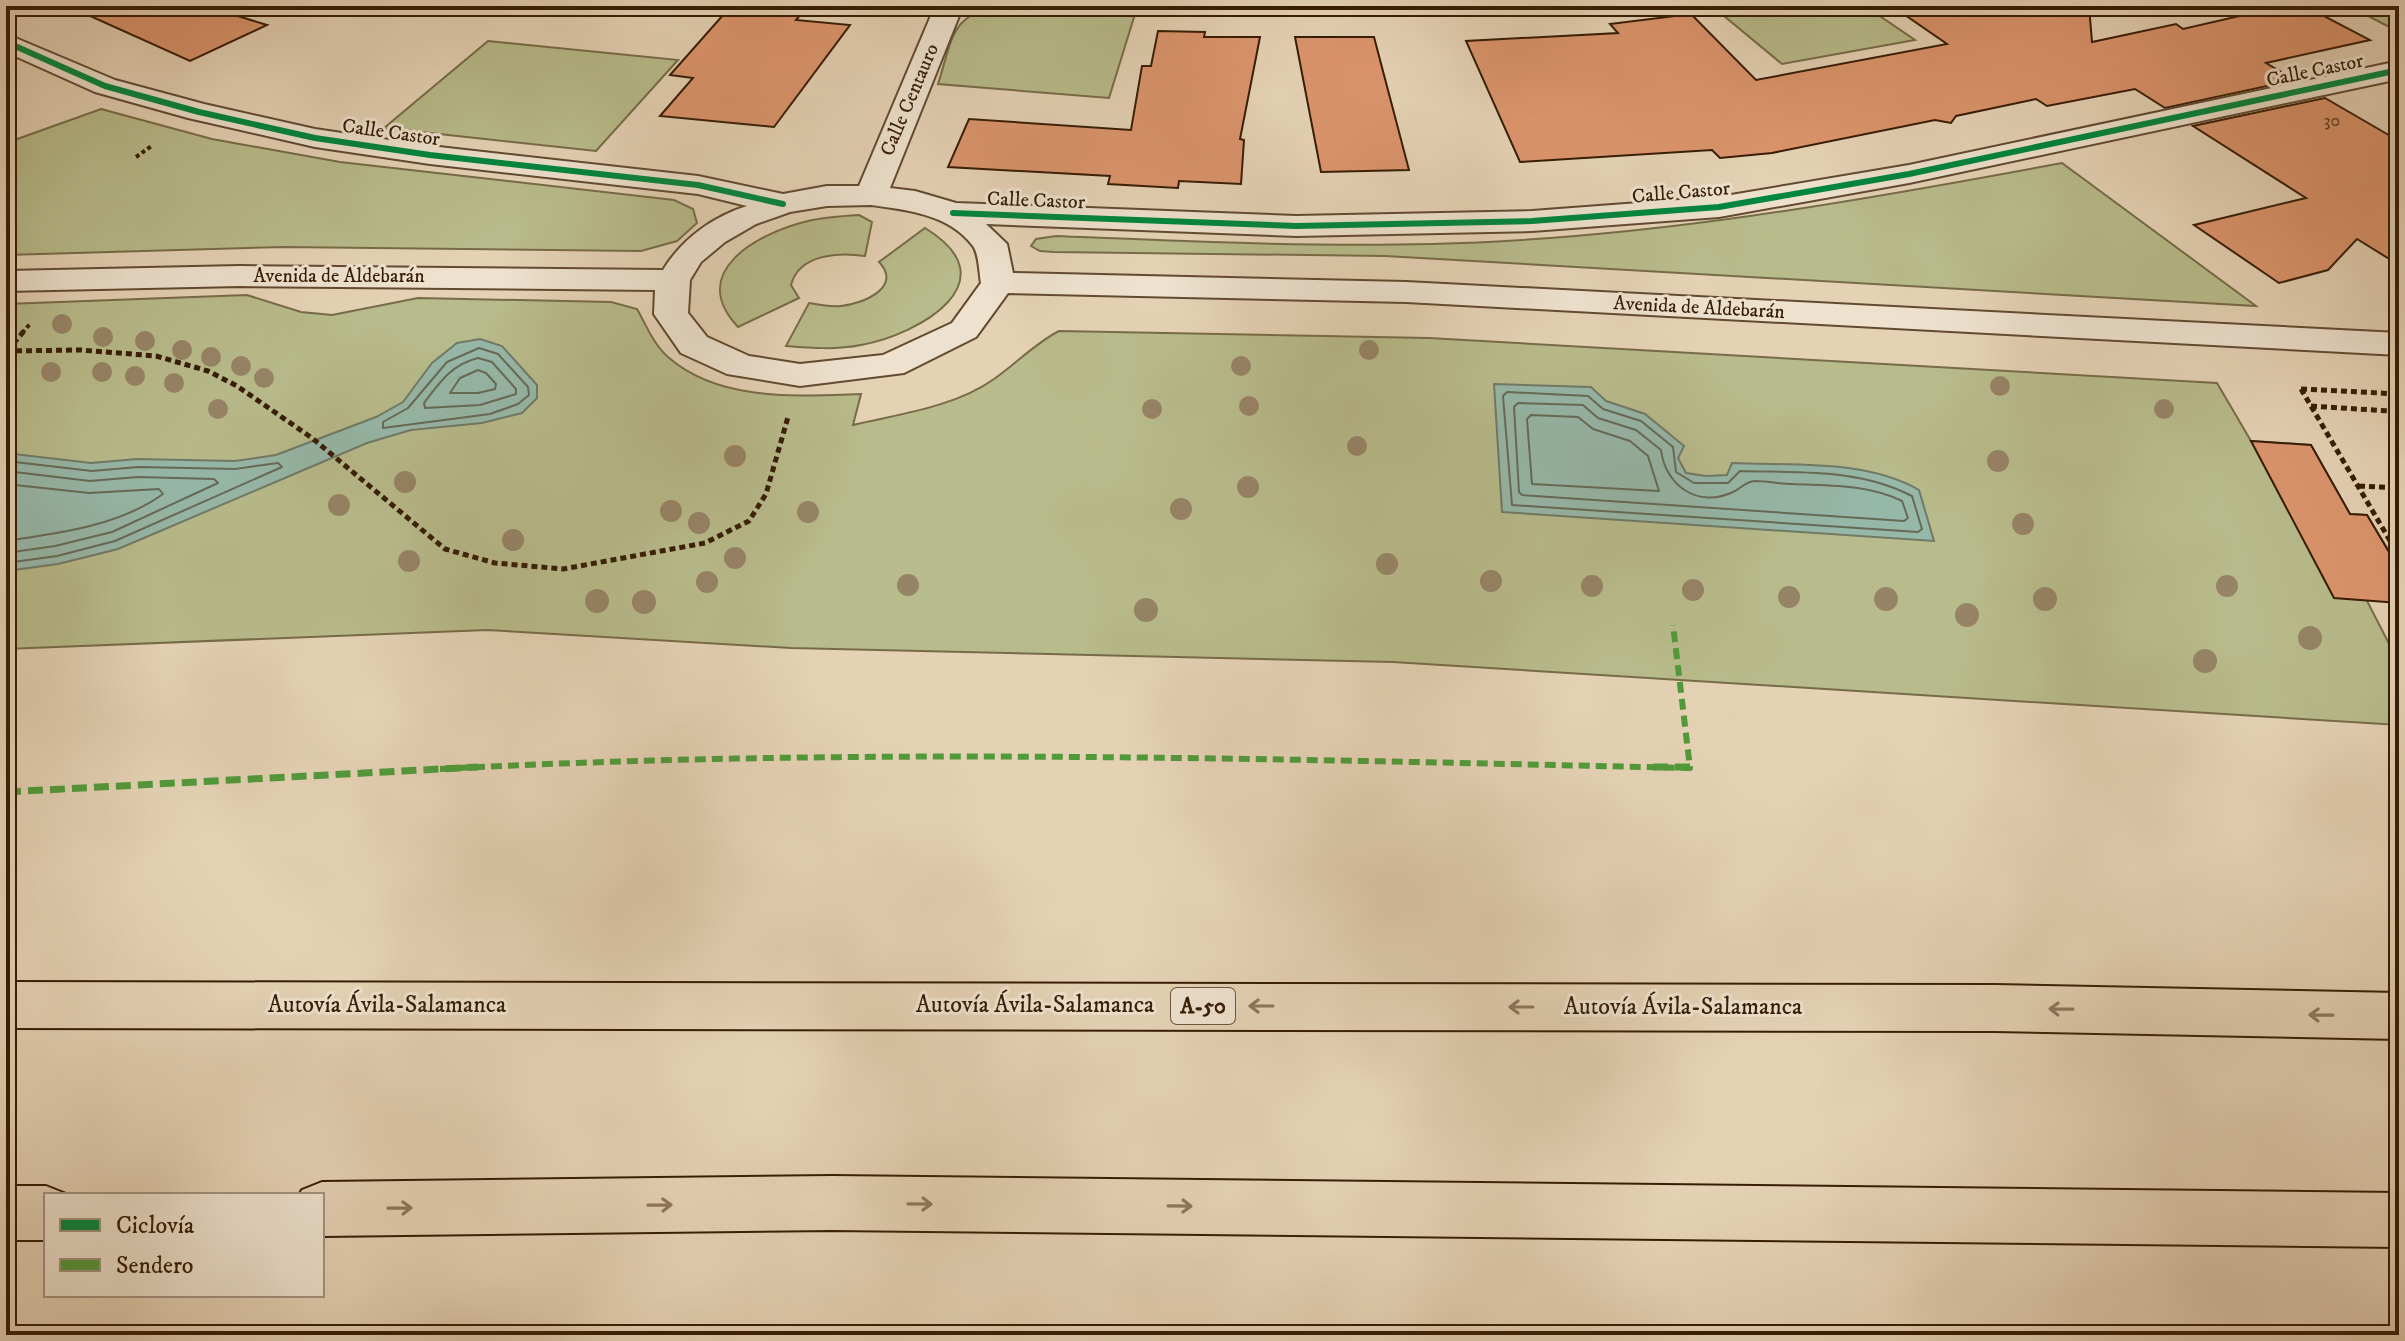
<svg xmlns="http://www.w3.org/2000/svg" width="2405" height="1341" font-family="'IM FELL DW Pica',serif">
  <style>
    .green { fill: #b8bb8b; stroke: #776c48; stroke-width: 2 }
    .water { fill: #96b8a9; stroke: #707a67; stroke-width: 2 }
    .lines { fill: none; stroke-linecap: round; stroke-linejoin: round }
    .shore { stroke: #666a57; stroke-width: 2 }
    .building { fill: #dc956d; stroke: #361c05; stroke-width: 2 }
    .minor-casing { stroke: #624a31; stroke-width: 4 }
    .motorway-casing { stroke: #361c05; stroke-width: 4 }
    .path-far1 { stroke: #361c05; stroke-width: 4; stroke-dasharray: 4 3; stroke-linecap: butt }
    .path { stroke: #361c05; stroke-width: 5; stroke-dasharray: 6 4; stroke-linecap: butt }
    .minor { fill: #eee2cf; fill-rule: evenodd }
    .motorway { fill: #e5d2b5; fill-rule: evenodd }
    .quiet-far1 { stroke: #519a3a; stroke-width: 6; stroke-dasharray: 11 6; stroke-linecap: butt }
    .quiet { stroke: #519a3a; stroke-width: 7; stroke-dasharray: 15 7; stroke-linecap: butt }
    .cycleway-casing { stroke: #eee2cf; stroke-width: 10 }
    .cycleway { stroke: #00873e; stroke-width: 6 }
    .tree { fill: #968466 }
    .oneway { stroke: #8e775d }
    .labels { text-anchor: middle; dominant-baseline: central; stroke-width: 6; stroke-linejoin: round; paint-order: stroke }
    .far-number-label { font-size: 18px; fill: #603a1f }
    .far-street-label { font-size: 20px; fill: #361c05; stroke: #eee2cf }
    .shield { fill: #eee2cf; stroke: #6d5742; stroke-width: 2 }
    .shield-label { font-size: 22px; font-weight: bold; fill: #361c05 }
    .street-label { font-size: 24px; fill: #361c05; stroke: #eee2cf }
  </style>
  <rect width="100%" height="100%" fill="#e5d2b5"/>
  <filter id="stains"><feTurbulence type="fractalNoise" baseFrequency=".0025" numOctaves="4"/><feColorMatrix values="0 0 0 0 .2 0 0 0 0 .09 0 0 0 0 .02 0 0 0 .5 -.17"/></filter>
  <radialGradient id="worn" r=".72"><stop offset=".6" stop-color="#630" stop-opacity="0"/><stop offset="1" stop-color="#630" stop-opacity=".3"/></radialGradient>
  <path class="green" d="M998 6 1135 14 1109 98 938 84C952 42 949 15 998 6Z
    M1712 6H1865L1915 40 1782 64Z
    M2349 6H2399V32Z
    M488 41 678 60 596 151 384 128Z
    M101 109 212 139 340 162 674 200 693 209 697 223 677 241 641 251 283 247 6 255V143Z
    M2062 163 2256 306 1385 256 1054 252 1040 251 1031 246 1036 239 1056 236C1181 241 1306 247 1432 244 1644 239 1853 202 2062 163Z
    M859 215 872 222 865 256C839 252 799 254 791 285L799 298 738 327C686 272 758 233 808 221 825 217 842 216 859 215Z
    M925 228C1012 281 920 334 861 345 836 350 811 348 786 346L809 303C820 305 830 307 841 306 863 304 903 287 879 262Z
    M247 295 301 312 332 315 418 298 611 302 637 309C646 325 654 345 668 357 719 402 797 396 861 394L853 425C899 414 955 407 994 379 1017 363 1034 344 1059 331L1429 338 2217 383 2251 441 2311 445 2350 514 2367 515 2395 561 2378 560 2367 601 2399 663V725L1393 662 791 648 487 630 6 649V304Z"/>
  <path class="water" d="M480 339 502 346 537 385V398L522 413 482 423 411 430 367 443 118 549 58 564 6 571V453L91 463 137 459 235 461 276 455 376 417 403 402 432 363 457 343Z
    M1494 384 1591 387 1606 401 1645 414 1684 446 1678 458 1686 473 1706 476 1727 475 1732 463C1792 466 1865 459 1919 490L1934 541 1502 512Z"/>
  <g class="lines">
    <path class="shore" d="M479 348 498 354 528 387 529 395 518 404 490 414 383 428V422L408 408 447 362Z
      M478 358 492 362 516 389V394L480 405 425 408 424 403C439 383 452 364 478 358Z
      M478 370 486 373 496 384 495 389 478 393H450L460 378Z
      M1507 392 1588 396 1603 409 1641 421 1673 447 1676 472 1694 483H1728L1740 471C1798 473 1859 468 1912 496L1922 529 1918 532 1512 505 1503 396Z
      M1518 403 1583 405 1598 418 1636 430 1661 450C1665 485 1698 509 1733 492 1742 488 1744 482 1755 481 1767 481 1780 484 1792 484 1830 486 1867 484 1902 501L1908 518 1904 521 1522 495 1519 492 1514 407Z
      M1531 415 1578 417 1593 429 1630 441 1648 456 1659 491 1532 484 1527 419Z
      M6 461 92 471 138 467 235 469 278 463 282 467 115 541 57 556 6 563
      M6 471 90 481 138 477 214 479 218 483 112 532 55 546 6 553
      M6 484 89 493 159 489 163 494C119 526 59 533 6 541"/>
  </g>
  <path class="building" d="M68 6H205L267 25 190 61Z
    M731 6H808L796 20 850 25 774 127 660 116 693 78 670 75Z
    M1892 6H2089L2092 42 2176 24 2183 29 2274 8 2305 6 2370 40 2266 63 2295 80 2165 108 2135 89 2047 106 2036 99 1956 116 1951 123 1935 120 1772 153 1720 158 1712 150 1520 162 1466 41 1618 33 1610 24 1691 14 1756 80 1947 44Z
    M1158 31 1205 32 1204 37H1260L1240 139 1244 140 1241 184 1179 181 1178 188 1108 184 1110 176 948 167 969 119 1131 130 1142 66H1151Z
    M1295 37H1374L1409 170 1321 172Z
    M2325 98 2399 141V265L2357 239 2328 270 2279 283 2194 225 2306 198 2193 126Z
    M2251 441 2311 445 2350 514 2367 515 2399 569V603L2334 598Z"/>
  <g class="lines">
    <g class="minor-casing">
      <path id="minor" d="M935 6H963L890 188 915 191 956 203 1296 216 1532 211 1719 197 1909 165 2399 61V79L1909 183 1719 217 1532 231 1296 236 986 224 1007 244 1013 273 1406 282 2399 333V355L1406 302 1008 293 976 337 904 373 800 386 727 374 681 353 654 314 655 290 240 286 6 291V271L240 266 663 270C682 239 712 217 747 206L698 194 430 164 315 147 188 118 95 92 6 52V34L115 80 204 104 315 129 430 146 698 176 783 194 827 186H859ZM871 205C907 210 949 214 973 246 979 254 979 272 981 283L952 323 883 355 800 364 749 356 707 337 688 313 690 280 701 262 725 242 756 224 790 212 827 206Z"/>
    </g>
    <g class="motorway-casing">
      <path id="motorway" d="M6 982 1995 985 2399 993V1039L1995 1031 6 1028Z
        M832 1176 2399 1193V1247L832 1230 322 1236V1195H299L302 1190 322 1182Z
        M6 1186H46L66 1194 46 1195V1240H6Z"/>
    </g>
    <path class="path-far1" d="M136 157 153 145
      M22 333 30 324"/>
    <path class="path" d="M6 351 81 350 156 356 208 371 237 386 312 438 445 549 495 563 563 569 705 543 749 521 766 494 788 417
      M7 351 24 331
      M2301 389 2399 556
      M2301 389 2399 394
      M2311 406 2389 411 2399 415
      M2359 486 2399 488"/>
    <use href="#minor" class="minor"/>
    <use href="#motorway" class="motorway"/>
    <path class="quiet-far1" d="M440 769C856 747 1273 759 1690 768L1673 625"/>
    <path class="quiet" d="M1653 767H1690
      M6 792 478 767"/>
    <g class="cycleway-casing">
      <path id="cycleway" d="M6 42 105 86 199 112 315 138 430 155 698 185 783 204
        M953 213 1296 226 1532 221 1719 207 1909 174 2399 70"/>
    </g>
    <use href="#cycleway" class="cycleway"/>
  </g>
  <g class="tree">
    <circle cx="62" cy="324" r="10"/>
    <circle cx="103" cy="337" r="10"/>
    <circle cx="145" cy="341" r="10"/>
    <circle cx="182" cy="350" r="10"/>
    <circle cx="1369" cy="350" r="10"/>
    <circle cx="211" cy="357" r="10"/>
    <circle cx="241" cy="366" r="10"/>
    <circle cx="1241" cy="366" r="10"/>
    <circle cx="51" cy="372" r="10"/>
    <circle cx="102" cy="372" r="10"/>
    <circle cx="135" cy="376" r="10"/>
    <circle cx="264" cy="378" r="10"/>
    <circle cx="174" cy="383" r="10"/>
    <circle cx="2000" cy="386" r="10"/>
    <circle cx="1249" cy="406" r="10"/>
    <circle cx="218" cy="409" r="10"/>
    <circle cx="1152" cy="409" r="10"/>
    <circle cx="2164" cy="409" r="10"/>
    <circle cx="1357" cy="446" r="10"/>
    <circle cx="735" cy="456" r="11"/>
    <circle cx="1998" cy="461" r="11"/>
    <circle cx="405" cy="482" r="11"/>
    <circle cx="1248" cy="487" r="11"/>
    <circle cx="339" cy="505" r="11"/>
    <circle cx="1181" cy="509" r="11"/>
    <circle cx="671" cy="511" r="11"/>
    <circle cx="808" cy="512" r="11"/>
    <circle cx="699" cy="523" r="11"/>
    <circle cx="2023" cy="524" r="11"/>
    <circle cx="513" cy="540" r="11"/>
    <circle cx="735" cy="558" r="11"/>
    <circle cx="409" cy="561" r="11"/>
    <circle cx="1387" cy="564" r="11"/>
    <circle cx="1491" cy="581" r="11"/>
    <circle cx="707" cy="582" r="11"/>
    <circle cx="908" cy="585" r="11"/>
    <circle cx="1592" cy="586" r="11"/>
    <circle cx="2227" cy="586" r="11"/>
    <circle cx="1693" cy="590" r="11"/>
    <circle cx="1789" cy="597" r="11"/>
    <circle cx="1886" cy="599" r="12"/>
    <circle cx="2045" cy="599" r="12"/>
    <circle cx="597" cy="601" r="12"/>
    <circle cx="644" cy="602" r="12"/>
    <circle cx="1146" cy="610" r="12"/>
    <circle cx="1967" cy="615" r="12"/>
    <circle cx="2310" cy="638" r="12"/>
    <circle cx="2205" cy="661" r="12"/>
  </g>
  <defs><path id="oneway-shaft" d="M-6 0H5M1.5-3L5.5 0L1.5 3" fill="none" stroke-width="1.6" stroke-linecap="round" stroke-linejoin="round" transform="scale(2)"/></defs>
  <g class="oneway">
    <use href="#oneway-shaft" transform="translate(1261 1006) rotate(-180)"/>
    <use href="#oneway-shaft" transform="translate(1521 1007) rotate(-180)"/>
    <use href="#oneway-shaft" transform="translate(2061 1009) rotate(-179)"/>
    <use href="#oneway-shaft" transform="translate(2321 1015) rotate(-179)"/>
    <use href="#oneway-shaft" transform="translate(920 1204) rotate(1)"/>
    <use href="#oneway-shaft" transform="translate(660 1205) rotate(-1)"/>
    <use href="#oneway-shaft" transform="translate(1180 1206) rotate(1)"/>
    <use href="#oneway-shaft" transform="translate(400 1208) rotate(-1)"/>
  </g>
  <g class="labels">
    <g class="far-number-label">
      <text x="2332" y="121">30</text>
    </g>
    <g class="far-street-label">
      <text transform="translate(2315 71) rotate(-12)">Calle Castor</text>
      <text transform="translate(910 100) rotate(-67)">Calle Centauro</text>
      <text transform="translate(391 133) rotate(8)">Calle Castor</text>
      <text transform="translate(1681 193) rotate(-5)">Calle Castor</text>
      <text transform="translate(1036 201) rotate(2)">Calle Castor</text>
      <text x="339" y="276">Avenida de Aldebarán</text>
      <text transform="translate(1699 308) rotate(3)">Avenida de Aldebarán</text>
    </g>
    <rect class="shield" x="1171" y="988" width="64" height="36" rx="6"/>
    <g class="shield-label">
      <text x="1203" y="1006">A-50</text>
    </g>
    <g class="street-label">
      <text x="387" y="1005">Autovía Ávila-Salamanca</text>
      <text x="1035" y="1005">Autovía Ávila-Salamanca</text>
      <text x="1683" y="1007">Autovía Ávila-Salamanca</text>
    </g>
  </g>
  <rect width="2405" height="1341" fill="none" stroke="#e5d2b5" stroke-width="32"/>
  <rect x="8" y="8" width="2389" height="1325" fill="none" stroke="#361c05" stroke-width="4"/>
  <rect x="16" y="16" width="2373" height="1309" fill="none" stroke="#361c05" stroke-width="2"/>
  <rect x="44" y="1193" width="280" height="104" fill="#eee2cf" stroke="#a4937e" stroke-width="2"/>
  <rect x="60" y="1219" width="40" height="12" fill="#00873e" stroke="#a4937e" stroke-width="2"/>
  <text x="116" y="1233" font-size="24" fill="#361c05">Ciclovía</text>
  <rect x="60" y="1259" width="40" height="12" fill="#519a3a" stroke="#a4937e" stroke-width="2"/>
  <text x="116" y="1273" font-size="24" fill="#361c05">Sendero</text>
  <rect width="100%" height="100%" filter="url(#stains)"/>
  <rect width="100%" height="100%" fill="url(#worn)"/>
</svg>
